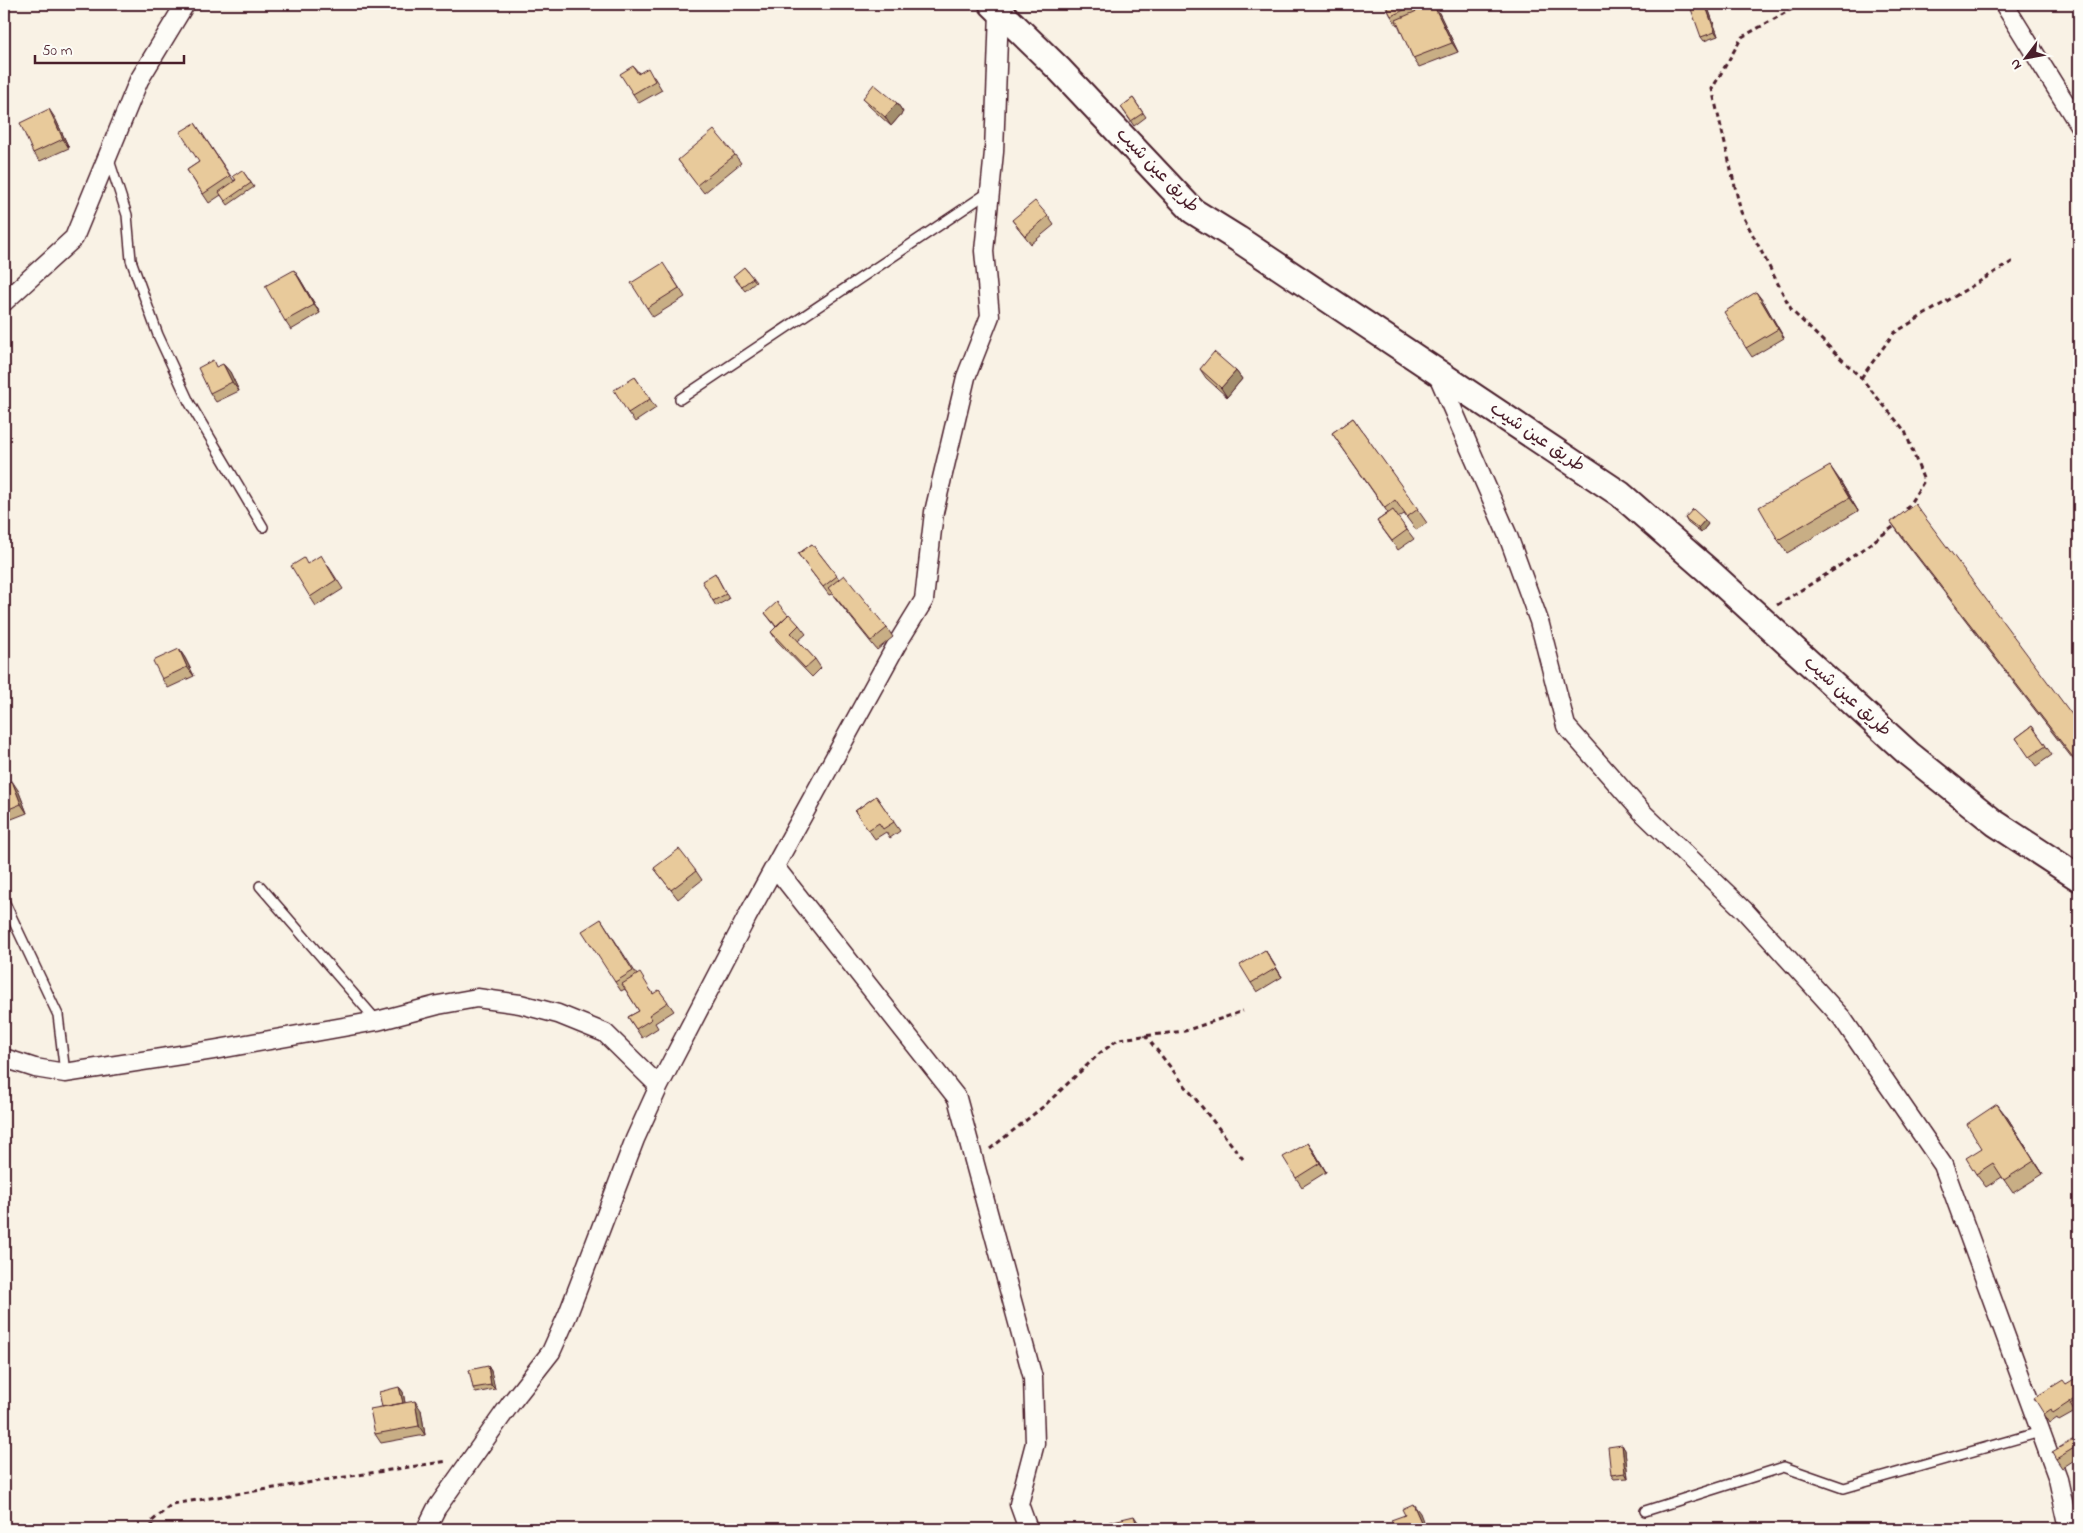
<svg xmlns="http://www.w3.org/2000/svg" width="2083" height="1533" font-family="'Indie Flower','Playpen Sans Arabic',sans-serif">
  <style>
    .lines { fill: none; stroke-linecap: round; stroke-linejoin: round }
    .lane-casing { stroke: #4a1f2b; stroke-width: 12 }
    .street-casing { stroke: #4a1f2b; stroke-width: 21 }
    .secondary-casing { stroke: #4a1f2b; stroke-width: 29 }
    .path { stroke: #4a1f2b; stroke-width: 3; stroke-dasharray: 5 4; stroke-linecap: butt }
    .lane { stroke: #fdfcf7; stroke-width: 9 }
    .street { stroke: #fdfcf7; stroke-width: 18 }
    .secondary { stroke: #fdfcf7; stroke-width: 25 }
    .wall { fill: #c8ae85; stroke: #4a1f2b }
    .shaded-wall { fill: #a28d6c; stroke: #4a1f2b }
    .building { fill: #e8ca9b; stroke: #4a1f2b }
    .labels { text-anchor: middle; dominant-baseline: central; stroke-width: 4.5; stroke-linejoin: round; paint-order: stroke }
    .street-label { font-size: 18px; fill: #4a1f2b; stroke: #fdfcf7 }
  </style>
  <rect width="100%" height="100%" fill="#f9f2e5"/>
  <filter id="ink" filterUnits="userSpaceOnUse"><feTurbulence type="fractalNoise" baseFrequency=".02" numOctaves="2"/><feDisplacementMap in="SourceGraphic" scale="10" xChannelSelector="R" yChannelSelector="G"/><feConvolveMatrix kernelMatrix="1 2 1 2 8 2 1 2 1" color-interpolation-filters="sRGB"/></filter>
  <g filter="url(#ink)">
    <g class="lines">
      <g class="lane-casing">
        <path id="lane" d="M109 160 127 215 131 260 158 335 189 402 263 527
          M680 399 989 192
          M260 886 377 1021
          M4 901 58 1015 65 1073
          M1645 1511 1784 1467 1844 1488 2040 1432"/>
      </g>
      <g class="street-casing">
        <path id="street" d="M2004 4 2079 125
          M4 302 74 238 139 80 185 4
          M1436 371 1508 536 1539 621 1566 726 1643 813 1744 910 1842 1018 1943 1165 2058 1479 2069 1529
          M775 867 957 1098 1033 1378 1035 1443 1019 1504 1028 1529
          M4 1058 35 1068 65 1073 213 1050 377 1021 438 1005 477 998 520 1004 558 1014 605 1033 659 1086 747 917 897 644 924 600 934 512 966 377 990 316 984 251 994 152 999 11
          M426 1529 436 1509 511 1403 551 1352 568 1314 635 1139 659 1086"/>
      </g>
      <g class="secondary-casing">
        <path id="secondary" d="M992 4 1060 70 1193 211 1238 239 1620 494 1713 575 1909 754 1995 823 2079 878"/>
      </g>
      <path class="path" d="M1801 4 1742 37 1712 89 1741 212 1792 311 1861 378 1905 431 1924 481 1904 513
        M1861 378 1894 333 2015 260
        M1777 605 1835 569 1896 525
        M1145 1035 1243 1159
        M990 1149 1044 1106 1100 1053 1119 1039 1185 1031 1243 1011
        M153 1529 151 1522 172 1504 448 1461"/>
      <use href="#lane" class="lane"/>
      <use href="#street" class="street"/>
      <use href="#secondary" class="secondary"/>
    </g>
    <path class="wall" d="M1385 4H1438L1439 5 1435 7 1439 13 1458 52 1419 67 1413 58 1399 25H1397L1391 16Z
      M1705 4 1708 8 1718 36 1704 41 1701 37Z
      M633 66 639 73 654 77 662 90 639 103 633 94Z
      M863 98 897 103 903 112 891 126 869 106Z
      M1133 98 1146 117 1134 126 1121 107Z
      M55 118 69 148 40 161 33 153Z
      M195 123 234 181 242 170 254 187 228 205 221 195 209 203 187 170 199 162Z
      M735 155 741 163 704 193 678 160Z
      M1048 216 1054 225 1031 244 1012 220Z
      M744 267 756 282 745 291 736 280Z
      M294 270 300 279 320 313 291 330 285 321Z
      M669 272 685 297 653 317 647 308Z
      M1763 301 1784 338 1752 357 1746 348Z
      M223 364 230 372 239 391 216 402 210 393Z
      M1200 369 1236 371 1242 379 1227 397 1206 378Z
      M635 377 656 408 635 422 628 413Z
      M1353 418 1427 523 1416 530 1404 514 1398 518 1414 539 1398 550 1377 521 1388 513 1332 433Z
      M1839 479 1858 511 1787 553 1778 540Z
      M1685 518 1708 524 1701 533 1688 523Z
      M1891 522 2079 724V767L1903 539Z
      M812 544 839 579 887 628 893 637 877 650 832 594 829 595 798 554Z
      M327 564 343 589 316 606 310 597Z
      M715 573 729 599 716 606 713 601Z
      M765 613 788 615 799 625 806 634 798 641 815 659 821 668 812 677 777 641 771 632 776 627Z
      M179 649 185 658 194 676 168 688 162 679Z
      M2032 726 2052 755 2036 766 2016 738Z
      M4 784 18 790 27 813 4 822Z
      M876 796 900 831 890 838 886 832 875 839 855 811Z
      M654 868 696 871 702 880 678 899Z
      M601 919 637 975 654 994 659 990 674 1011 655 1023 658 1028 642 1038 628 1017 639 1011 625 989 621 991 615 982Z
      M1265 950 1282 977 1257 992 1251 983Z
      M2007 1117 2043 1174 2013 1193 2002 1177 1986 1187 1976 1174 1982 1148Z
      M1314 1151 1326 1172 1302 1187 1296 1178Z
      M488 1366 491 1371 495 1389 476 1393 473 1388Z
      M2079 1383V1419L2075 1412 2059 1421 2057 1418 2050 1423 2044 1414 2066 1384Z
      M399 1387 403 1392 405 1403 421 1410 425 1435 381 1443 375 1434Z
      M2079 1436V1457L2062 1468 2056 1459Z
      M1622 1445 1625 1450 1628 1478 1614 1479 1611 1475Z"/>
    <path class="shaded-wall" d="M1433 4 1439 13 1458 52 1452 43Z
      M1705 4 1708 8 1718 36 1715 32Z
      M897 103 903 112 891 126 885 117Z
      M49 109 55 118 69 148 63 139Z
      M294 270 300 279 320 313 314 305Z
      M1756 292 1763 301 1784 338 1778 329Z
      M223 364 230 372 239 391 232 382Z
      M1236 371 1242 379 1227 397 1221 388Z
      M1830 466 1839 479 1858 511 1849 498Z
      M1705 520 1708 524 1701 533 1698 528Z
      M179 649 185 658 194 676 187 667Z
      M12 781 18 790 27 813 21 804Z
      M1265 950 1271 959 1282 977 1276 968Z
      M1997 1104 2007 1117 2043 1174 2034 1161Z
      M1308 1143 1314 1151 1326 1172 1320 1163Z
      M488 1366 491 1371 495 1389 491 1385Z
      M399 1387 403 1392 406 1408 403 1404Z
      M415 1401 421 1410 425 1435 419 1426Z
      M1622 1445 1625 1450 1628 1478 1625 1473Z
      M1413 1504 1420 1513 1426 1529H1424Z
      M1134 1516 1140 1525 1141 1529H1138Z"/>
    <path class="building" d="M1385 4H1417L1391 16Z
      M1433 4 1452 43 1413 58 1396 20Z
      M1705 4 1715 32 1701 37 1691 9Z
      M633 66 638 74 648 68 655 81 633 94 620 74Z
      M874 84 897 103 885 117 863 98Z
      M1133 98 1143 113 1131 121 1121 107Z
      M49 109 63 139 33 153 20 123Z
      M195 123 230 176 203 194 187 170 199 162 180 132Z
      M714 130 735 155 697 185 678 160Z
      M242 170 251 183 225 201 219 192 236 180 233 176Z
      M1035 201 1048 216 1025 236 1012 220Z
      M663 263 679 288 647 308 631 283Z
      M744 267 753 278 742 286 733 276Z
      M294 270 314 305 285 321 265 286Z
      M1756 292 1778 329 1746 348 1724 312Z
      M1214 352 1236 371 1221 388 1200 369Z
      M213 360 216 367 223 364 232 382 210 393 198 368Z
      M635 377 650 399 628 413 614 390Z
      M1353 418 1418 509 1407 517 1395 500 1385 508 1332 433Z
      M1830 466 1849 498 1778 540 1759 507Z
      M1915 504 2079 724V765L1891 522Z
      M1693 509 1705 520 1698 528 1685 518Z
      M1393 510 1407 530 1392 541 1377 521Z
      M812 544 837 576 823 587 798 554Z
      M321 555 336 580 310 597 291 566 304 558 307 564Z
      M715 573 726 594 713 601 702 581Z
      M844 575 887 628 871 641 828 588Z
      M777 602 788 615 776 626 765 613Z
      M789 614 799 625 791 633 815 659 805 668 771 632Z
      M179 649 187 667 162 679 153 661Z
      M2032 726 2046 746 2029 757 2016 738Z
      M12 781 21 804 4 811V784Z
      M876 796 894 822 883 829 879 823 868 830 855 811Z
      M679 849 696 871 671 890 654 868Z
      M601 919 633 971 615 982 582 931Z
      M1265 950 1276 968 1251 983 1240 965Z
      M640 973 653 994 659 990 668 1002 649 1015 652 1019 636 1029 628 1017 639 1011 622 984Z
      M1997 1104 2034 1161 2004 1180 1993 1163 1976 1174 1966 1158 1982 1148 1967 1124Z
      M1308 1143 1320 1163 1296 1178 1283 1157Z
      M488 1366 491 1385 473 1388 469 1370Z
      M2076 1378 2079 1383V1396L2053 1413 2051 1409 2044 1414 2034 1398 2063 1380 2066 1384Z
      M399 1387 403 1403 382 1407 379 1392Z
      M2079 1399V1411L2075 1413 2070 1404Z
      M415 1401 419 1426 375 1434 370 1409Z
      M2079 1436V1445L2056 1459 2052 1452Z
      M1622 1445 1625 1473 1611 1475 1608 1447Z
      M1413 1504 1424 1529H1395L1391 1520 1405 1515 1402 1509Z
      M1134 1516 1138 1529H1111L1109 1522Z"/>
  </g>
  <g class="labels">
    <g class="street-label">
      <text transform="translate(1157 171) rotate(46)">طريق عين شيب</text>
      <text transform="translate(1537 438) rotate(34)">طريق عين شيب</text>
      <text transform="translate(1847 697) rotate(42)">طريق عين شيب</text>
    </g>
  </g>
  <rect width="2083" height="1533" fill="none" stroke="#fdfcf7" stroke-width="20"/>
  <rect x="10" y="10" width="2063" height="1513" fill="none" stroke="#4a1f2b" stroke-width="2" filter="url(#ink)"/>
  <g transform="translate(2026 58) rotate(238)" stroke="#fdfcf7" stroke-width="4" paint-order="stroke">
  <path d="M0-4L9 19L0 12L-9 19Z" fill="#4a1f2b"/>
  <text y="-8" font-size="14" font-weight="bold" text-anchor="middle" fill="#4a1f2b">N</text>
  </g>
  <path d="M35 55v8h149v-8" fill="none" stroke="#4a1f2b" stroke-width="2.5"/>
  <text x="42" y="55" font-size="15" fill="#4a1f2b" stroke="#fdfcf7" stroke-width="4" paint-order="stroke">50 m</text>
</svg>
